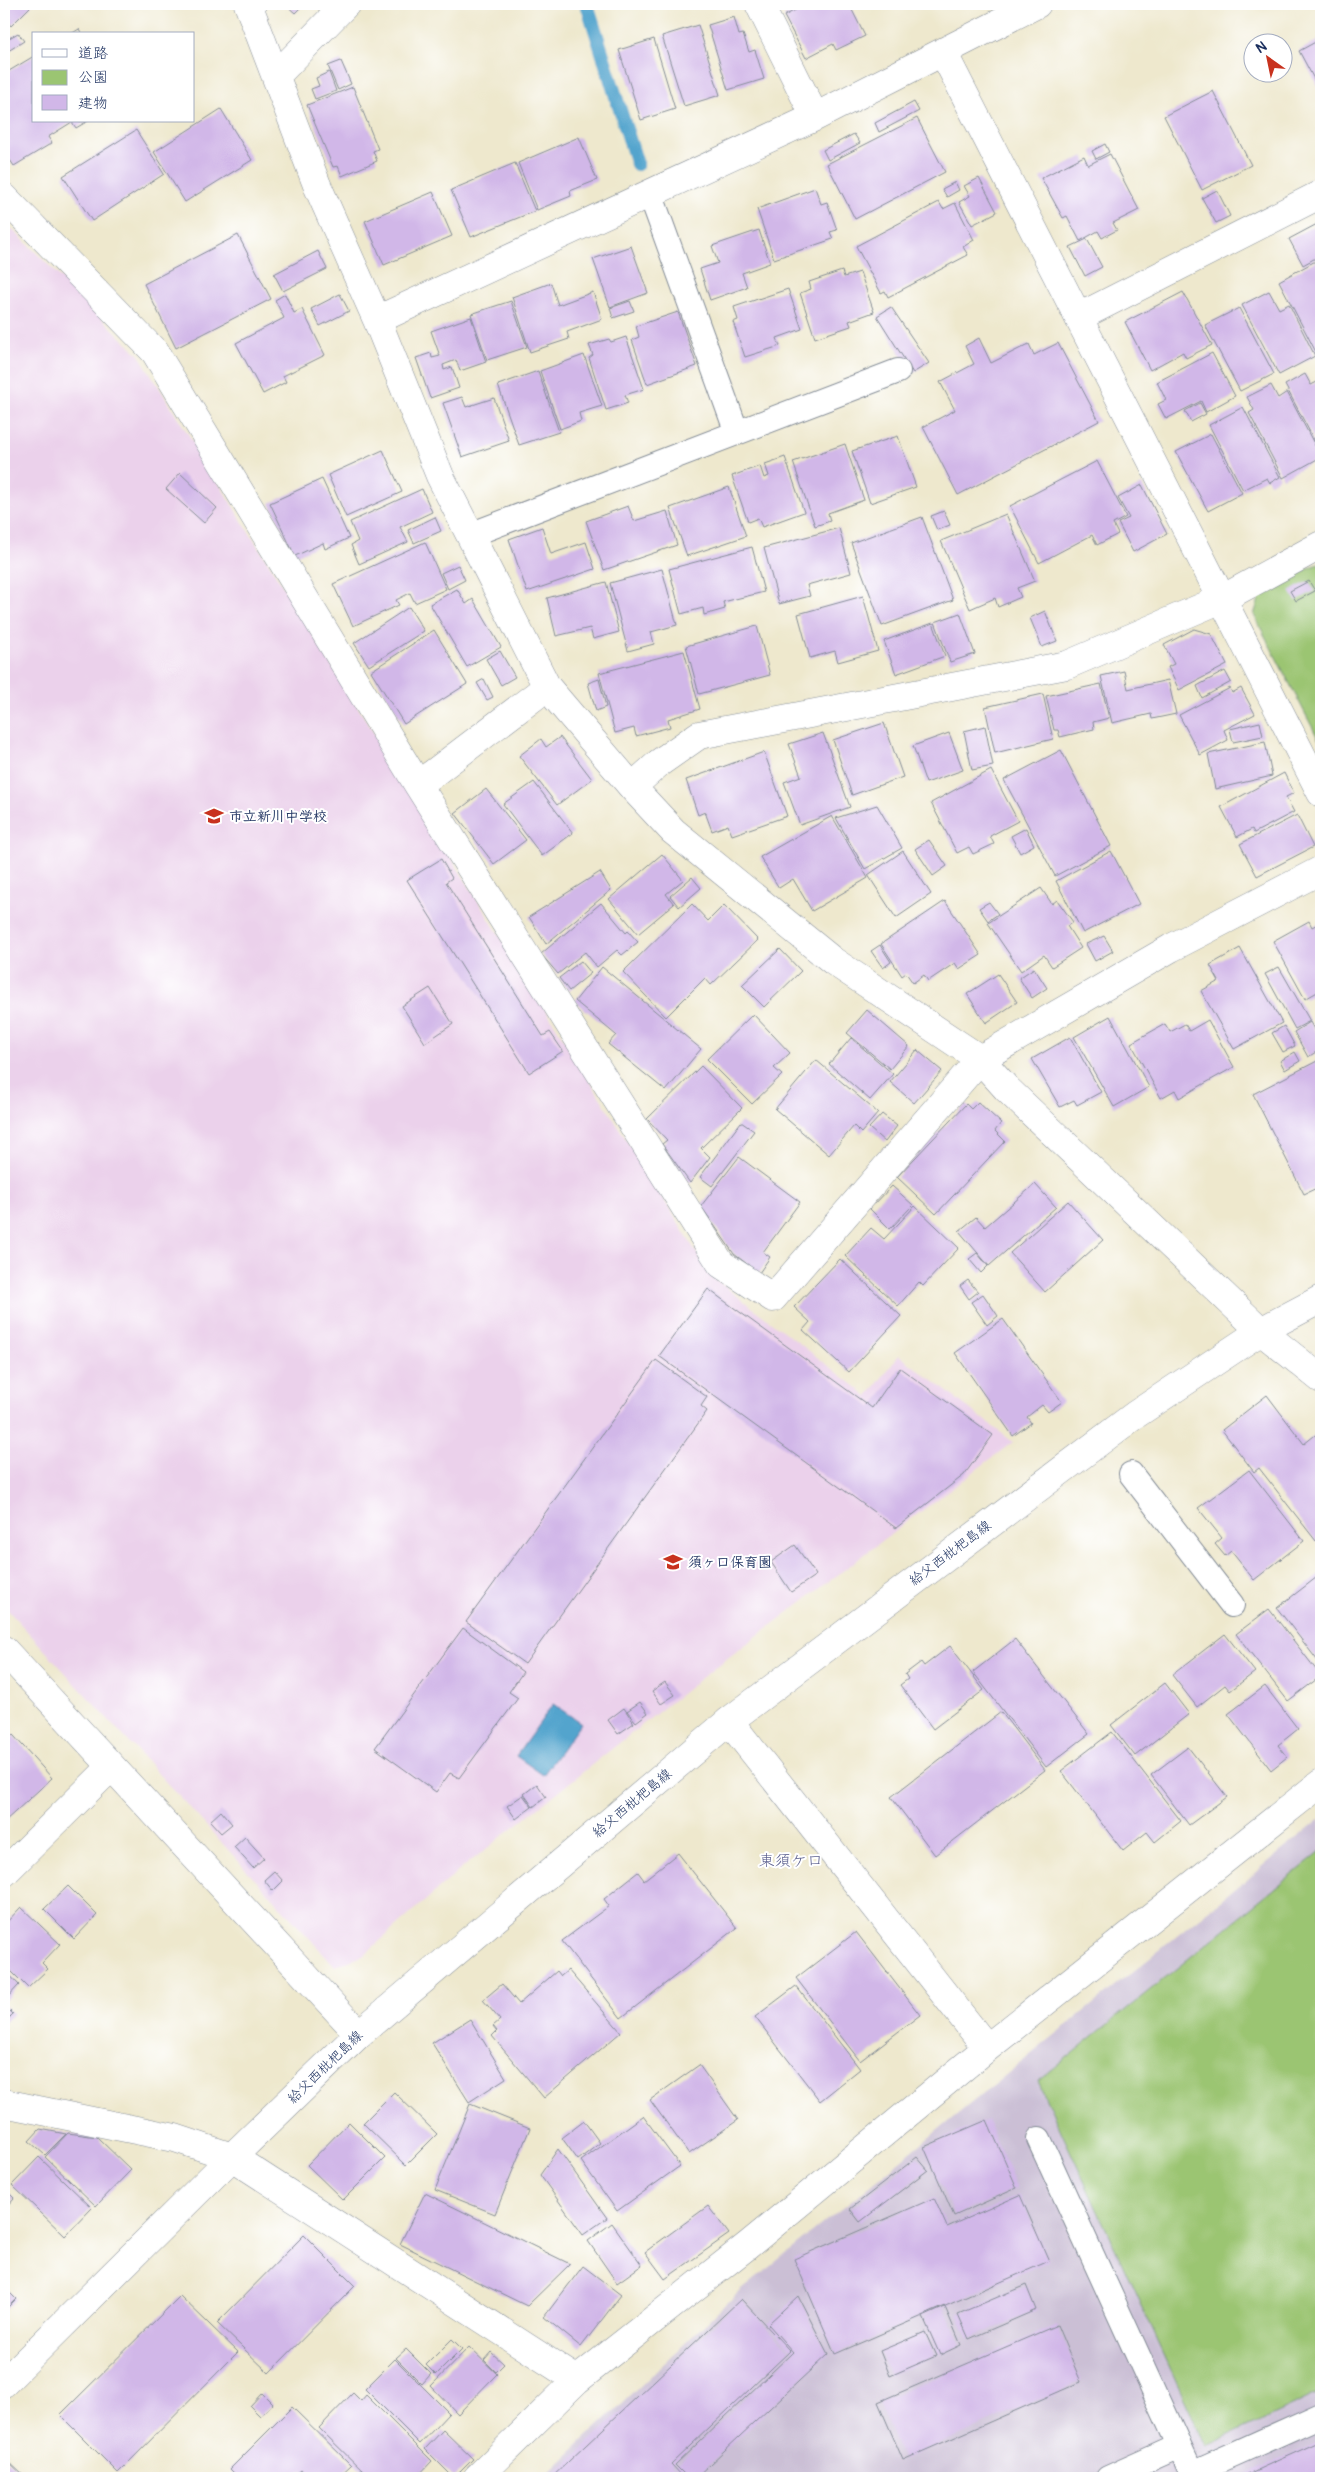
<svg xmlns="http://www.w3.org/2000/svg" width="1325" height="2482" font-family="Pangolin,'Klee One',sans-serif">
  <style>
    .built { fill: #ebd1eb }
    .industrial { fill: #cbbfd5 }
    .green { fill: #9bc572; stroke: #5b7a68 }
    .water { fill: #53a4cd; stroke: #376a96 }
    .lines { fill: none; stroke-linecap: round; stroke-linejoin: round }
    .stream { stroke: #53a4cd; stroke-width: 14 }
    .building { fill: #d1b7e8 }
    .lane-casing { stroke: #848c96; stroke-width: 26 }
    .street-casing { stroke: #848c96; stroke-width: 29 }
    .secondary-casing { stroke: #848c96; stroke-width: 29 }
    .lane { stroke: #fff; stroke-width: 24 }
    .street { stroke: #fff; stroke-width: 28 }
    .secondary { stroke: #fff; stroke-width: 28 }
    .labels { text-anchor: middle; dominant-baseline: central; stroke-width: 4; stroke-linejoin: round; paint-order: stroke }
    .poi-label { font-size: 14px; font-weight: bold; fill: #1b2f5e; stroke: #fff; text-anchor: start }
    .street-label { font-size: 14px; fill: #1b2f5e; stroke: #fff }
    .quarter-label { font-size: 16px; fill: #5b5f8e; stroke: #fff }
  </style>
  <rect width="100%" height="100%" fill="#fff"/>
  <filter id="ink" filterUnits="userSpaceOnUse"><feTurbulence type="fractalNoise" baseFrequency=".02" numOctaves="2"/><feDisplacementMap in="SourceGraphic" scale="10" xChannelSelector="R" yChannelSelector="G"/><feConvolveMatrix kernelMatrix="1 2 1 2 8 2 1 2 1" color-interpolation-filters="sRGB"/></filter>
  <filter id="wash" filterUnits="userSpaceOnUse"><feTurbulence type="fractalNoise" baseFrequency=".0096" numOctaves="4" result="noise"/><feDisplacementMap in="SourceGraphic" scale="20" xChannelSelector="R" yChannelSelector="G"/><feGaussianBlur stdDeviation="1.12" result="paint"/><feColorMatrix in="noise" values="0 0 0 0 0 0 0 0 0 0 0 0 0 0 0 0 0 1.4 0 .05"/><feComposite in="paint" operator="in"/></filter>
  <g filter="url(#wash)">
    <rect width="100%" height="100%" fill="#eee8cd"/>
    <path class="built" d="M4 221 139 355 711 1276 868 1396 899 1355 1013 1442 696 1682 461 1869 363 1956 335 1966 4 1606Z"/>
    <path class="industrial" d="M1321 1819V2478H544L741 2290Z"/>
    <path class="green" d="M1321 562V744L1254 615 1261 593Z
      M1321 1851V2392L1206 2446 1038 2081Z"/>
    <path class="water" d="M553 1704 581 1723 543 1775 516 1756Z"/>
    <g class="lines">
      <path class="stream" d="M587 4 637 164"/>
    </g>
    <g id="blocks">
      <path class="building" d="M4 4H33L11 26 4 18Z
        M285 4H304L295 13Z
        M807 4H849L865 36 836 50 833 44 806 58 784 16Z
        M734 17 739 35 743 34 749 52 755 50 764 79 728 90 708 25Z
        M698 25 720 95 684 106 662 36Z
        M79 29 82 34H71Z
        M18 33 24 41 5 53 4 41Z
        M654 39 675 109 641 120 619 50Z
        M1321 39V92L1299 51Z
        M34 56V121H88L76 128 72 122 48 137 52 143 14 166 10 160 4 163V74Z
        M341 61 351 84 338 90 328 66Z
        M329 72 336 91 315 99 311 89 319 86 316 78Z
        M353 87 378 149 373 151 377 161 342 176 338 166 333 167 307 105Z
        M1213 91 1251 165 1202 190 1164 116Z
        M914 102 919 111 879 132 875 123Z
        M221 109 252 160 185 202 154 152Z
        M917 118 945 172 855 219 827 164Z
        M136 130 164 174 92 221 63 176Z
        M854 134 860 143 828 160 823 150Z
        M579 137 597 180 570 191 571 196 537 210 518 163Z
        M1105 144 1109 152 1096 159 1092 151Z
        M1110 154 1139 210 1113 223 1117 230 1102 238 1098 231 1080 241 1067 216 1063 218 1041 178 1084 156 1088 165Z
        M515 163 535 211 471 237 451 190Z
        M979 178 997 212 972 225 959 202 970 196 964 186Z
        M955 182 959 190 947 197 942 189Z
        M815 188 821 204 827 202 837 230 830 232 833 239 774 259 757 209Z
        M1217 190 1230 216 1216 223 1202 198Z
        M433 192 452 236 384 265 365 221Z
        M939 202 943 209 955 203 974 240 963 247 968 255 888 297 885 291 881 293 856 246Z
        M1319 223 1321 255 1303 265 1289 239Z
        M759 230 770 263 742 273 747 287 710 300 700 269 718 263 712 246Z
        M238 235 271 299 176 348 144 284Z
        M1087 239 1102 267 1085 276 1070 247Z
        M631 246 648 293 610 307 593 259Z
        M318 251 327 269 283 291 274 274Z
        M1321 258V352L1317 354 1279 281Z
        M842 271 844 277 860 272 874 312 849 321 851 326 815 338 800 293 811 289 809 282Z
        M551 283 558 305 593 292 602 319 567 332 569 339 530 352 512 297Z
        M788 289 802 329 777 338 780 346 745 357 733 322 738 320 734 307Z
        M1269 291 1279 309 1289 304 1315 356 1279 375 1242 305Z
        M1183 292 1212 345 1186 358 1183 352 1150 370 1125 322Z
        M285 294 294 313 302 309 325 355 283 376 286 382 263 394 236 343 284 318 275 300Z
        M340 294 349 311 320 326 311 309Z
        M511 301 527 347 487 360 471 314Z
        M630 301 634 311 613 318 610 308Z
        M891 307 929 363 913 373 877 316Z
        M1239 308 1274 374 1240 391 1205 325Z
        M678 312 697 366 647 384 632 340 639 337 636 326Z
        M471 317 486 362 460 371 456 360 443 365 444 370 452 367 459 388 430 398 416 358 431 353 432 358 440 356 431 331Z
        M626 337 644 389 625 395 628 403 606 410 589 358 593 355 589 345 609 339 611 342Z
        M979 338 991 363 1029 344 1034 355 1058 343 1099 421 958 495 923 427 955 410 940 382 974 364 965 346Z
        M1212 353 1235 396 1206 412 1201 401 1166 419 1158 404 1166 400 1157 382Z
        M584 355 602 406 579 413 581 421 560 429 540 371Z
        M538 371 559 432 519 445 498 385Z
        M1305 374 1311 385 1321 380V453L1285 385Z
        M1271 385 1278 398 1287 392 1321 457 1283 478 1249 413 1254 410 1247 397Z
        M462 397 466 407 494 398 509 441 462 457 443 403Z
        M1200 403 1206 414 1191 422 1185 411Z
        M1243 407 1280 477 1270 483 1267 478 1243 490 1209 425Z
        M1211 434 1242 493 1208 511 1176 452Z
        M898 436 916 487 870 503 852 451Z
        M845 444 864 500 828 513 830 521 815 526 793 462Z
        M383 450 402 492 346 517 328 475Z
        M785 457 804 512 762 527 758 518 748 522 732 476 760 466 764 478 769 476 765 464Z
        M1097 461 1126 517 1113 524 1118 534 1097 545 1092 535 1039 563 1010 506Z
        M180 473 217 508 204 523 166 489Z
        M322 479 349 538 325 549 323 543 295 556 270 503Z
        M1142 485 1167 534 1133 552 1118 523 1129 518 1118 498Z
        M729 487 746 536 687 556 670 508Z
        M422 489 432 512 400 527 408 542 359 564 351 545 358 541 350 522Z
        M628 506 634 521 667 511 677 545 604 570 586 521Z
        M944 511 950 525 937 530 931 516Z
        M1006 514 1035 581 1017 588 1021 597 998 607 995 598 970 609 941 541Z
        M435 517 441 531 414 543 408 530Z
        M922 517 953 600 882 626 851 543Z
        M542 527 551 554 586 542 595 569 527 592 509 539Z
        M839 528 851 573 807 585 810 596 779 604 764 548Z
        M425 542 446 589 415 603 410 593 396 600 399 605 353 626 333 584Z
        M752 547 764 592 723 602 725 609 704 615 703 608 681 614 669 569Z
        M458 565 465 580 448 589 441 573Z
        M662 569 677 625 651 632 654 644 628 651 610 583Z
        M1309 581 1315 591 1296 601 1290 591Z
        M606 582 619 632 593 639 590 628 556 636 547 598Z
        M457 589 466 604 473 599 501 647 467 667 430 604Z
        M863 596 878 651 838 662 835 651 810 658 798 614Z
        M409 607 424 631 369 666 354 643Z
        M1045 611 1057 641 1042 647 1030 618Z
        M960 613 975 654 950 662 935 622Z
        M933 623 945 656 896 674 884 641Z
        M757 626 770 675 699 694 686 646Z
        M1194 629 1211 634 1227 665 1179 690 1168 667 1174 664 1164 645Z
        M434 630 467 684 404 724 371 671Z
        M500 651 515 677 501 685 486 659Z
        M684 651 700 709 668 719 670 727 636 736 634 728 615 733 599 673Z
        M1124 671 1128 689 1168 680 1176 714 1152 719 1151 714 1112 723 1101 676Z
        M1225 671 1231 682 1202 698 1197 686Z
        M484 679 493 697 487 700 477 683Z
        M599 679 606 707 596 711 588 683Z
        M1101 684 1109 718 1093 722 1094 729 1060 737 1058 730H1054L1046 696Z
        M1230 688 1232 693 1241 688 1255 714 1224 730 1228 740 1200 755 1179 715Z
        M1043 694 1053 739 995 753 985 707Z
        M1260 722 1263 736 1233 742 1230 729Z
        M884 723 903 777 852 795 833 740Z
        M985 726 993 766 972 770 964 731Z
        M823 733 850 807 800 825 784 782 801 776 789 744Z
        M949 733 963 770 926 783 913 746Z
        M560 737 592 779 557 805 519 756 541 739 546 747Z
        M1265 742 1272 776 1215 789 1208 754Z
        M1061 750 1111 846 1055 876 1004 780Z
        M764 752 787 816 732 835 728 825 712 831 705 812 698 815 686 780Z
        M991 770 1018 821 990 836 994 844 973 854 969 847 957 853 931 803Z
        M1284 773 1294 793 1286 797 1294 812 1254 833 1252 829 1237 837 1221 807Z
        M534 782 573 833 542 856 503 804Z
        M486 789 526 840 494 864 455 813Z
        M877 805 902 848 865 869 836 818Z
        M1297 815 1313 847 1257 876 1240 844Z
        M832 816 868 878 812 911 793 879 779 888 760 857Z
        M1026 828 1034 845 1020 853 1011 836Z
        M929 840 947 866 933 876 915 849Z
        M903 851 931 894 896 918 868 875Z
        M1111 851 1139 904 1083 933 1056 881Z
        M662 854 683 880 666 894 674 904 638 934 609 899Z
        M441 859 452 878 446 882 543 1036 550 1032 563 1051 529 1073 407 880Z
        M600 872 611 890 546 944 529 917Z
        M692 877 701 888 679 907 670 896Z
        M1041 888 1052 904 1057 900 1073 922 1067 926 1081 948 1052 967 1044 955 1021 971 988 923Z
        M945 901 981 955 959 969 955 963 928 981 924 975 913 983 906 973 902 976 881 944Z
        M989 902 998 914 988 921 979 908Z
        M601 903 626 933 628 931 638 942 622 955 617 950 597 967 585 952 558 974 541 954Z
        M692 904 708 921 724 905 758 940 711 985 705 978 666 1017 623 972Z
        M1309 921 1312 927 1321 922V990L1305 999 1273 941Z
        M1104 936 1113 951 1095 961 1086 944Z
        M880 945 891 962 883 968 871 951Z
        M1240 948 1282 1023 1234 1049 1201 991 1219 981 1210 965Z
        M780 949 801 971 764 1007 742 985Z
        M581 961 591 973 569 991 559 978Z
        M602 967 701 1049 666 1091 608 1044 616 1035 575 1001Z
        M1279 967 1310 1021 1295 1029 1265 974Z
        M1034 968 1047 988 1032 998 1019 978Z
        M998 974 1017 1002 986 1023 967 994Z
        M430 988 453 1024 425 1043 402 1006Z
        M867 1010 909 1046 890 1069 847 1033Z
        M753 1014 790 1053 774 1068 782 1075 752 1104 707 1059Z
        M1110 1016 1149 1087 1114 1107 1074 1037Z
        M1208 1020 1234 1067 1179 1098 1175 1090 1161 1098 1131 1043 1165 1024 1170 1032 1185 1024 1189 1031Z
        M1310 1022 1321 1042V1049L1308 1057 1294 1032Z
        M1284 1026 1295 1046 1283 1052 1272 1033Z
        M1070 1037 1101 1092 1077 1105 1074 1100 1060 1107 1032 1059Z
        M851 1038 893 1074 870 1100 829 1064Z
        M917 1050 942 1071 914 1103 890 1082Z
        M1295 1052 1300 1061 1285 1070 1280 1061Z
        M1321 1059V1186L1304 1194 1253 1094Z
        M816 1060 878 1113 861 1133 854 1126 829 1155 775 1109Z
        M701 1066 742 1108 701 1148 710 1157 690 1183 662 1144 667 1140 647 1119Z
        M978 1102 1001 1123 995 1131 1005 1141 936 1214 897 1177 966 1104 971 1109Z
        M882 1114 897 1126 885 1142 869 1128Z
        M741 1122 754 1131 712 1186 700 1177Z
        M739 1157 800 1202 763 1252 770 1257 759 1273 734 1254 701 1206Z
        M1035 1184 1056 1207 989 1266 959 1231 976 1217 985 1227Z
        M892 1186 913 1205 890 1229 870 1209Z
        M1068 1201 1103 1240 1045 1292 1010 1253Z
        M915 1206 959 1248 923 1286 919 1282 898 1306 845 1256 871 1228 884 1239Z
        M977 1253 988 1266 981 1273 969 1259Z
        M840 1259 901 1316 849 1372 803 1330 810 1322 794 1307Z
        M968 1280 978 1292 969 1299 960 1286Z
        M708 1289 872 1408 900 1368 993 1435 964 1475 896 1528 659 1356Z
        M983 1294 998 1316 987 1325 971 1302Z
        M1003 1319 1062 1402 1048 1412 1042 1405 1027 1417 1031 1423 1013 1436 955 1353Z
        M656 1360 707 1397 701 1406 707 1411 525 1664 466 1622Z
        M1267 1395 1304 1444 1319 1432 1321 1435V1537L1316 1541 1259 1468 1254 1472 1222 1430Z
        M1249 1470 1304 1541 1254 1580 1231 1551 1225 1556 1215 1544 1222 1538 1198 1508Z
        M795 1545 816 1575 791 1592 771 1562Z
        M1321 1574V1665L1277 1608Z
        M1269 1609 1321 1676 1288 1701 1236 1634Z
        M463 1628 523 1672 509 1692 518 1698 459 1778 450 1773 436 1792 375 1748Z
        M1225 1634 1255 1672 1230 1691 1225 1685 1197 1707 1172 1675Z
        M1015 1639 1089 1734 1046 1767 973 1672Z
        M950 1646 984 1690 933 1729 900 1685 908 1679 905 1674 921 1662 924 1666Z
        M665 1682 675 1695 661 1704 652 1691Z
        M1165 1683 1189 1714 1135 1756 1111 1725Z
        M1265 1686 1298 1729 1278 1745 1287 1757 1271 1770 1228 1714Z
        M640 1702 648 1713 636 1722 627 1711Z
        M624 1708 634 1723 618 1734 608 1720Z
        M1001 1712 1045 1770 935 1855 891 1797Z
        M4 1725 52 1778 4 1822Z
        M1112 1732 1181 1821 1155 1842 1147 1832 1123 1851 1061 1771Z
        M1188 1747 1227 1797 1189 1825 1151 1775Z
        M537 1784 546 1797 533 1807 524 1794Z
        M523 1795 532 1807 516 1819 507 1806Z
        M221 1811 232 1824 221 1833 210 1821Z
        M245 1837 264 1858 253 1868 234 1847Z
        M678 1853 737 1928 621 2018 562 1941 609 1906 604 1899 638 1872 644 1880Z
        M274 1871 283 1881 273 1891 264 1880Z
        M68 1886 97 1915 74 1939 44 1909Z
        M21 1907 60 1944 42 1963 48 1969 28 1988 4 1964V1925Z
        M856 1932 920 2015 860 2061 796 1978Z
        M4 1969 19 1985 4 2001Z
        M568 1970 621 2032 544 2098 492 2036 497 2031 493 2026 500 2020 483 2000 502 1984 519 2004 557 1971 561 1976Z
        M796 1986 860 2069 820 2101 755 2017Z
        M4 2005 13 2014 4 2023Z
        M470 2019 506 2078 469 2102 432 2043Z
        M699 2065 738 2120 689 2154 650 2100Z
        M394 2092 437 2134 406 2165 363 2123Z
        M470 2104 530 2128 495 2214 435 2190Z
        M643 2116 680 2166 617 2211 581 2161Z
        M987 2120 1017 2188 954 2216 924 2147Z
        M584 2121 600 2143 578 2160 562 2138Z
        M349 2122 385 2158 343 2200 307 2165Z
        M40 2129 66 2134 45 2155 29 2141Z
        M68 2133 97 2137 131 2170 96 2206 45 2157Z
        M558 2149 607 2218 583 2235 540 2175Z
        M39 2157 92 2208 65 2236 12 2185Z
        M917 2157 928 2170 860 2222 850 2209Z
        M4 2188 14 2198 4 2209Z
        M425 2193 570 2264 527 2306 400 2244Z
        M1020 2195 1049 2261 835 2354 794 2259 934 2198 947 2227Z
        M708 2206 729 2234 665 2279 645 2252Z
        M612 2223 642 2265 617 2283 588 2241Z
        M304 2235 355 2286 269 2373 217 2323Z
        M583 2266 621 2295 581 2347 544 2317Z
        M1026 2285 1036 2310 969 2339 958 2314Z
        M4 2287 16 2299 4 2311Z
        M180 2296 238 2352 118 2473 60 2415Z
        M798 2296 828 2354 695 2478H688L675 2465 793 2352 768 2324Z
        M741 2299 790 2351 671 2464 684 2478H551Z
        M945 2307 961 2345 940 2355 923 2317Z
        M1057 2325 1081 2382 903 2460 878 2402Z
        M925 2332 936 2356 890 2376 880 2351Z
        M452 2339 462 2349 436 2375 426 2365Z
        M469 2347 497 2374 458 2414 431 2386Z
        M406 2349 431 2374 422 2384 396 2358Z
        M491 2352 504 2364 496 2372 484 2360Z
        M395 2359 449 2413 420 2444 365 2389Z
        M262 2393 273 2404 260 2416 250 2406Z
        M353 2393 361 2401 366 2395 432 2461 416 2478 407 2472 401 2478H370L319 2428Z
        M292 2407 351 2465 337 2478H310L301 2470 292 2478H239L230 2469Z
        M443 2430 473 2459 454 2478 425 2449Z
        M1321 2441V2478H1239Z
        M6 2459 26 2478H4V2461Z"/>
    </g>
  </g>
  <g filter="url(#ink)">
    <use href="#blocks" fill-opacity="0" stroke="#848c96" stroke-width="1"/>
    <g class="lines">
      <g class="lane-casing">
        <path id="lane" d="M650 193 737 433
          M470 535 898 371
          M1131 1474 1232 1605
          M1039 2139 1194 2478
          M1192 2473 1321 2415
          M1108 2478 1179 2446"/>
      </g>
      <g class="street-casing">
        <path id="street" d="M248 4 317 185 377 320 440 476 547 687 632 787 673 831 833 961 980 1059 1007 1089 1261 1331 1321 1379
          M759 4 815 117
          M943 52 1321 793
          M276 76 346 4
          M4 197 155 352 418 785 721 1264 773 1298 980 1059 1171 948 1321 870
          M1079 317 1321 194
          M377 320 815 117 1037 4
          M418 785 547 687
          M632 787 659 763 699 735 1067 665 1224 598 1321 545
          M4 1650 359 2034
          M729 1721 987 2048
          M4 1873 111 1767
          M4 2103 175 2138 232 2157 577 2380
          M477 2478 577 2380 747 2246 987 2048 1321 1783"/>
      </g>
      <g class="secondary-casing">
        <path id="secondary" d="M4 2383 232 2157 359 2034 729 1721 1135 1415 1261 1331 1321 1299"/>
      </g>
      <use href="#lane" class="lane"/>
      <use href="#street" class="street"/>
      <use href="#secondary" class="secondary"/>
    </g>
  </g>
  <defs>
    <g id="school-bare" transform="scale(1.5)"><path d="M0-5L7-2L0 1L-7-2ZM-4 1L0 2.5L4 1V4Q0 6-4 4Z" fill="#c8321e" stroke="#fff" stroke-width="2.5" paint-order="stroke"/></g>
  </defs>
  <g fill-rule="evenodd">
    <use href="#school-bare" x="214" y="816"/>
    <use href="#school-bare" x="673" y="1562"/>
  </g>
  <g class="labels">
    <g class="poi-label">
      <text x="229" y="816">市立新川中学校</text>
      <text x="688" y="1562">須ヶ口保育園</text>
    </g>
    <g class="street-label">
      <text transform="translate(950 1553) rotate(-37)">給父西枇杷島線</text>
      <text transform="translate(632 1803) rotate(-40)">給父西枇杷島線</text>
      <text transform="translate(325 2067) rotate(-44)">給父西枇杷島線</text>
    </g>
    <g class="quarter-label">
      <text x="791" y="1861">東須ケ口</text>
    </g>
  </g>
  <rect width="1325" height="2482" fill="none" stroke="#fff" stroke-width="20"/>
  <rect x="32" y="32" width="162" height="90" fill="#ffffff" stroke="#a4acbf"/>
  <rect x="42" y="49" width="25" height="8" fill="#ffffff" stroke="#a4acbf"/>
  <text x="78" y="58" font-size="15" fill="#1b2f5e">道路</text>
  <rect x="42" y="70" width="25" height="15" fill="#9bc572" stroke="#a4acbf"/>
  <text x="78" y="82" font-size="15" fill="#1b2f5e">公園</text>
  <rect x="42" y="95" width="25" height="15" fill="#d1b7e8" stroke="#a4acbf"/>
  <text x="78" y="108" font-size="15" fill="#1b2f5e">建物</text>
  <g transform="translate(1268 58) rotate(327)"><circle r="24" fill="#ffffff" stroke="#a4acbf"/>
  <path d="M0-4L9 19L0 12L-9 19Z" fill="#c8321e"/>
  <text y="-8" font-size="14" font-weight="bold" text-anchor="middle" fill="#1b2f5e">N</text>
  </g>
</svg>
